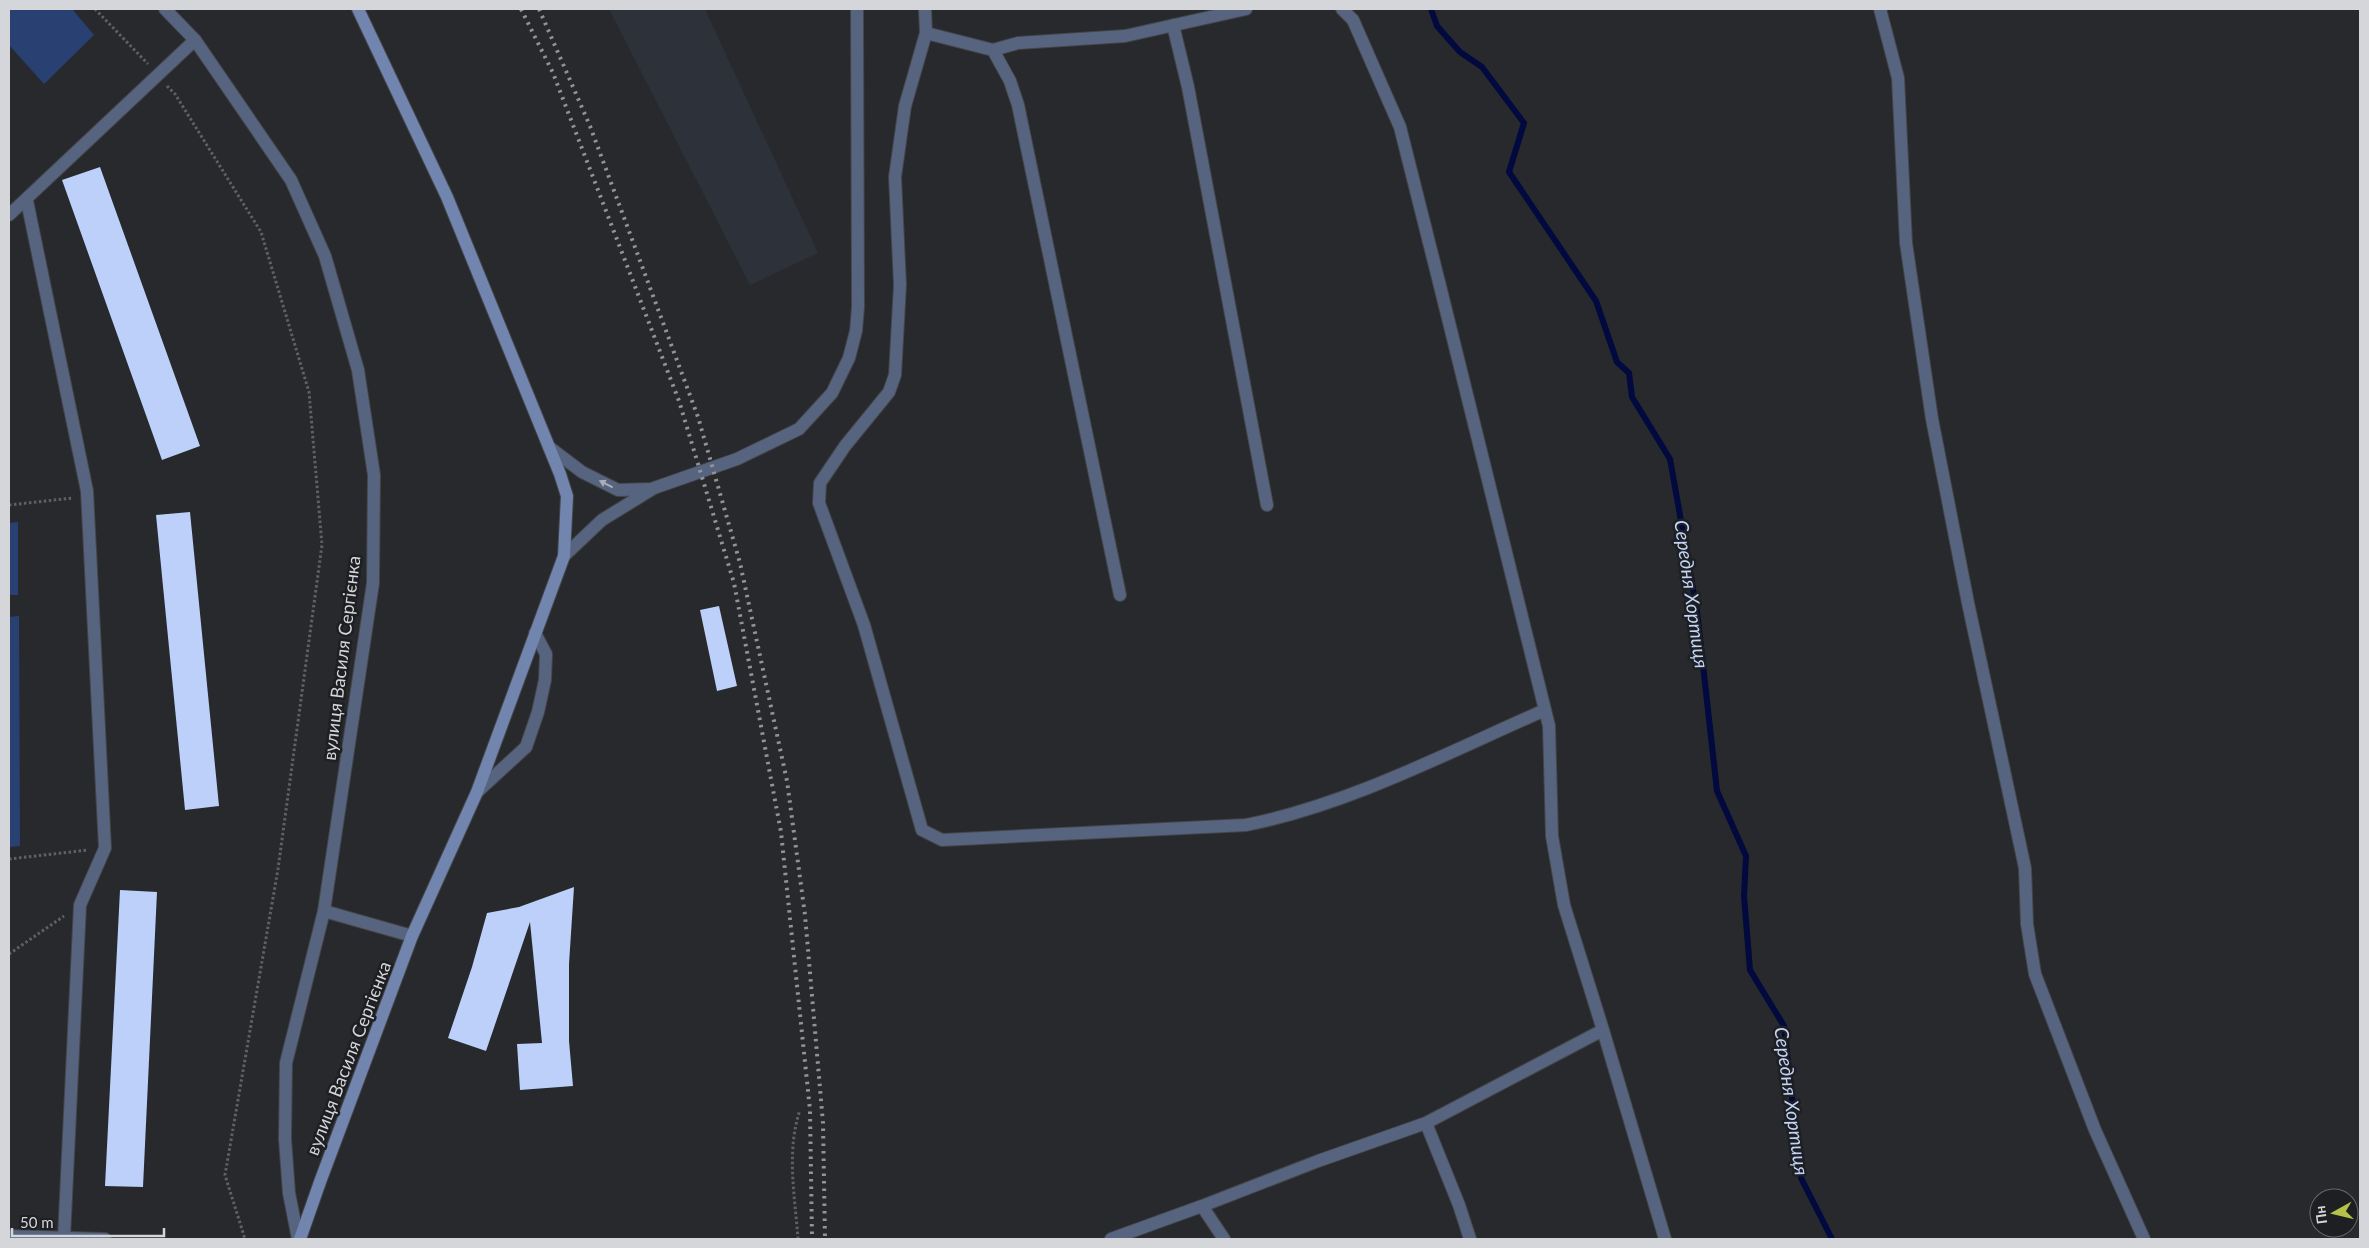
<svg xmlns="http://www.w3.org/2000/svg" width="2369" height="1248" font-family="Lato,sans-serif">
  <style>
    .built { fill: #2c313a }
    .green { fill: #294073 }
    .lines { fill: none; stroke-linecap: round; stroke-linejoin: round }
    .stream { stroke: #01093e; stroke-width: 6 }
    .building { fill: #bcd0f9 }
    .service-casing { stroke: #434549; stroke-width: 14 }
    .minor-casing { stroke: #434549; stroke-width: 14 }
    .tertiary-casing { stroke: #434549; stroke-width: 14 }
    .secondary-casing { stroke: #434549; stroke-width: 14 }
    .path { stroke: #5f6165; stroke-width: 3; stroke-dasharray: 2.5 2.5; stroke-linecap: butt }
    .service { stroke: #57647f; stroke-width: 12 }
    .minor { stroke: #57647f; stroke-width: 12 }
    .tertiary { stroke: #57647f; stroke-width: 12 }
    .secondary { stroke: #7185af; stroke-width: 12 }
    .rail { stroke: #929397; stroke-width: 4; stroke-dasharray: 2.5 5; stroke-linecap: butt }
    .oneway { fill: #a9aeba }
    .labels { text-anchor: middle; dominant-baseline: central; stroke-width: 5; stroke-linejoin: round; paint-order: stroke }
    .street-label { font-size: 18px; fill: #d5d6d9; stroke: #1d1f23 }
    .water-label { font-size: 19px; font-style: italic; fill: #c3d4f7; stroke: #1d1f23 }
  </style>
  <rect width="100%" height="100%" fill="#27292d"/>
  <path class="built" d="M609 9H705L818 253 750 285Z"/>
  <path class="green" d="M9 9H72L94 35 44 84 9 45Z
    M18 522V595H9V523Z
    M19 616 20 846 9 847V617Z"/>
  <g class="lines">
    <path class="stream" d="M1431 9 1437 26 1460 52 1482 67 1524 123 1509 172 1596 301 1617 362 1629 373 1632 397 1670 459 1697 611 1717 791 1746 856 1744 896 1750 970 1784 1026 1801 1178 1832 1239"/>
  </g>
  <path class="building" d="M100 167 200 446 162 460 62 180Z
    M190 512 219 806 185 810 156 515Z
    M719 606 737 686 717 691 700 610Z
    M574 887 569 964V1041L573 1086 520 1090 517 1044 542 1043 530 922 486 1051 448 1038 472 967 487 913 519 907Z
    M120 890 157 892 143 1187 105 1186Z"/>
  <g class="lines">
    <g class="service-casing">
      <path id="service" d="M925 9 926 33 905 106 895 177 900 285 895 375 889 392 845 446 820 483 819 503 864 625 922 830 942 840 1246 825C1348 805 1449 752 1545 710
        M1880 9 1898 78 1906 243 1932 419 1968 603 2025 868 2027 924 2035 974 2095 1130 2144 1239
        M1173 25 1188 87 1267 505
        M926 33 993 50 1018 43 1125 36 1246 9
        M993 50 1010 81 1018 105 1120 595
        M27 201 87 491 105 848 80 905 64 1238
        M9 215 195 40
        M477 792 526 747 538 712 545 680 546 654 535 633
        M324 911 412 936
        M1603 1030 1665 1239
        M1426 1123 1459 1205 1470 1239
        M9 1236 105 1239
        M1111 1239 1202 1206
        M1224 1239 1202 1206 1318 1161 1426 1123 1603 1030 1564 905 1552 836 1549 726 1439 282 1400 127 1353 20 1342 9"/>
    </g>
    <g class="minor-casing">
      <path id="minor" d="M165 9 195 40 291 180 325 256 358 370 374 475 373 583 324 911 286 1063 285 1139 289 1193 298 1239"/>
    </g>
    <g class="tertiary-casing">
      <path id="tertiary" d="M549 447 582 472 618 490 651 489
        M564 556 602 520 654 488 737 459 799 429 832 393 849 358 856 331 858 307 857 9"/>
    </g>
    <g class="secondary-casing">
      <path id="secondary" d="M300 1239 320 1182 412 936 477 792 564 556 567 496 560 474 447 197 358 9"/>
    </g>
    <path class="path" d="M95 9 148 64
      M167 86 175 94 261 232 309 392 322 545 278 869 225 1175 245 1239
      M9 505 73 498
      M9 859 88 850
      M9 954 64 916
      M798 1239C795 1197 786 1151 800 1110"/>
    <use href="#service" class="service"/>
    <use href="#minor" class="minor"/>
    <use href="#tertiary" class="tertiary"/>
    <use href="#secondary" class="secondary"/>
    <path class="rail" d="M521 9 553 73 679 401 734 583 781 832 810 1110 812 1239
      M539 9 590 126 698 417 740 563 787 781 805 915 823 1123 825 1239"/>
  </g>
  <defs><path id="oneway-solid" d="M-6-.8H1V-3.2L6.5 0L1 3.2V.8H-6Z" transform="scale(1.25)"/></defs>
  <use class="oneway" href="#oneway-solid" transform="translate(606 484) rotate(-153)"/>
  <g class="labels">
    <g class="street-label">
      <text transform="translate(341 658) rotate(-83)">вулиця Василя Сергієнка</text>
      <text transform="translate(348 1058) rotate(-69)">вулиця Василя Сергієнка</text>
    </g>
    <g class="water-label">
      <text transform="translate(1692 594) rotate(82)">Середня Хортиця</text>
      <text transform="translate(1792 1101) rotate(82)">Середня Хортиця</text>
    </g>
  </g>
  <rect width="2369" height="1248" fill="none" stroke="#d5d6d9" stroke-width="20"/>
  <g transform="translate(2334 1213) rotate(262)"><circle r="24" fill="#1d1f23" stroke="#67686c"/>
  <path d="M0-4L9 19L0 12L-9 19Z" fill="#b6c149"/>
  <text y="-8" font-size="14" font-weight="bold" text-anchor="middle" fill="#d5d6d9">Пн</text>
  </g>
  <path d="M12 1228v8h152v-8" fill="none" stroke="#d5d6d9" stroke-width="2.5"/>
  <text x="20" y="1228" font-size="15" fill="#d5d6d9" stroke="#1d1f23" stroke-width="4" paint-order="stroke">50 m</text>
</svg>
